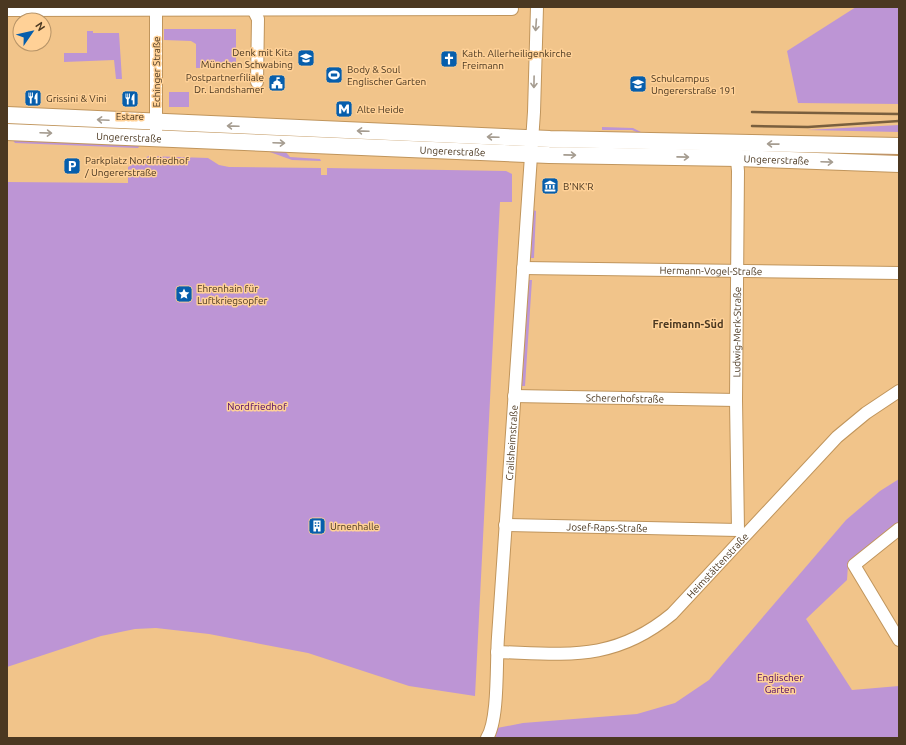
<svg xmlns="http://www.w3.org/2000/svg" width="906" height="745" font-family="Ubuntu,sans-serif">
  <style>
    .green { fill: #bd95d5 }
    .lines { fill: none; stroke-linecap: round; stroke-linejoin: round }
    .minor-casing { stroke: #c0955c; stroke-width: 14 }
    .major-casing { stroke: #c0955c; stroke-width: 18 }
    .minor { stroke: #fff; stroke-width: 12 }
    .major { stroke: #fff; stroke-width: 16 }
    .rail { stroke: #795f3e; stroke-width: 2.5 }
    .oneway { stroke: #a59c90 }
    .labels { text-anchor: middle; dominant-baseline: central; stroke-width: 3; stroke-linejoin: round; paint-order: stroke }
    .poi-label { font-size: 10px; fill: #4b3821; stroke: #ffd197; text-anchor: start }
    .street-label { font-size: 10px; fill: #4b3821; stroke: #ffd197 }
    .park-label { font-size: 10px; fill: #490065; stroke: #ffd197 }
    .neighbourhood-label { font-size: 11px; font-weight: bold; fill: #4b3821; stroke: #ffd197 }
  </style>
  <rect width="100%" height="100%" fill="#f1c48a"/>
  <path class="green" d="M856 7H899V104L798 103 787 51Z
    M164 29H236V68H196V44L191 41 164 40Z
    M87 31H93V33H119L122 79H116L114 60 64 62V53H87Z
    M169 92H189V107H169Z
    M899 125V132L807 130Z
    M602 127 633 128 643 133 710 134V136L643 135 632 130H602Z
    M12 139 141 144 138 148 15 143Z
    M219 148 284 150 290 157 320 159 321 161 292 160 267 151 218 149Z
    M826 150 899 152V157L818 153Z
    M148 156 208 158 219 165 229 167 321 168V175H327V168L506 171 512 174V202H500L475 696 409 686 308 653 209 634 156 628 135 629 101 636 7 667V182L128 183V167L139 161 141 164Z
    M533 210 536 211 534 258H531Z
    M529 280H532L525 386H522Z
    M899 479V523L848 565 847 580 806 619 852 690 899 686V738H495L497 728 523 723 637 714 675 703 709 680 846 520 880 491Z"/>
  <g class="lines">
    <g class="minor-casing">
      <g id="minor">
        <path d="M156 7V138"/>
        <path d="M252 7 258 19 257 82"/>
        <path d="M7 10 512 9"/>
        <path id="s1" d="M523 268 899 273"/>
        <path id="s2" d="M514 396 736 400"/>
        <path id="s3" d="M505 525 738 530 736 400 738 171 736 150"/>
        <path d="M899 529 854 565 899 640"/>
        <path id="s4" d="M497 652C567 654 614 662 672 614L837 437 866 413 899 391"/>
        <path id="s5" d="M487 738C499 719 496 662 498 637L534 112 537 7"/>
      </g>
    </g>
    <g class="major-casing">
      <g id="major">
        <path d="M7 115 550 139 899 146"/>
        <path id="s6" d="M7 132 549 155 738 158 899 164"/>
      </g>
    </g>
    <use href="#minor" class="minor"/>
    <use href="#major" class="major"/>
    <path class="rail" d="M752 112 899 114
      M752 126 808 127 899 121"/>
  </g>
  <defs><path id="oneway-shaft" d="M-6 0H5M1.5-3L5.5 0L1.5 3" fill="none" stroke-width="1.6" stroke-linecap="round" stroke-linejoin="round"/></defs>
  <g class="oneway">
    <use href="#oneway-shaft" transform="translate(536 25) rotate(94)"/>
    <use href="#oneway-shaft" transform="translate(534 82) rotate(91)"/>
    <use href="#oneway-shaft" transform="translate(103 120) rotate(-177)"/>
    <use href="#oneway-shaft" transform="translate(233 126) rotate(-178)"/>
    <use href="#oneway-shaft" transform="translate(363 131) rotate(-178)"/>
    <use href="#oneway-shaft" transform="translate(46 133) rotate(2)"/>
    <use href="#oneway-shaft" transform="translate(493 137) rotate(-178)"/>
    <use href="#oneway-shaft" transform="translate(279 143) rotate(2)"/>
    <use href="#oneway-shaft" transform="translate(773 144) rotate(-179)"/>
    <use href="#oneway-shaft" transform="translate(570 155) rotate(1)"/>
    <use href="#oneway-shaft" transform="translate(683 157) rotate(1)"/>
    <use href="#oneway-shaft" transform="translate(827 162) rotate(2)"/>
  </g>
  <defs>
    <g id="school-square" transform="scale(0.9)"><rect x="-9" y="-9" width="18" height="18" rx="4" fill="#065eac" stroke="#ffd197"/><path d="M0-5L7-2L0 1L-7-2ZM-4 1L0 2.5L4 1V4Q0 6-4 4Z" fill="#fff"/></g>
    <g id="church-square" transform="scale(0.9)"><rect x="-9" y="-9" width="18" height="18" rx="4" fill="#065eac" stroke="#ffd197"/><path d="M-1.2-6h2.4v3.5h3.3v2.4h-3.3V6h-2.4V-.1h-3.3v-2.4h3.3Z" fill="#fff"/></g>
    <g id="stadium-square" transform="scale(0.9)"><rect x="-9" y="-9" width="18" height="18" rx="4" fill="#065eac" stroke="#ffd197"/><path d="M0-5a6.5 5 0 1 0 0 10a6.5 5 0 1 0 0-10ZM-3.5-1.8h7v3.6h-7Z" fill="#fff"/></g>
    <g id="civic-square" transform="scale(0.9)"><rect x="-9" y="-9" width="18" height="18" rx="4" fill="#065eac" stroke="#ffd197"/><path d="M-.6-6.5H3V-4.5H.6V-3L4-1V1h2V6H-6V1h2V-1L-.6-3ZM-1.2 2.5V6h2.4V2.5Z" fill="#fff"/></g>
    <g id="restaurant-square" transform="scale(0.9)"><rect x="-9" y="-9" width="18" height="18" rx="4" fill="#065eac" stroke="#ffd197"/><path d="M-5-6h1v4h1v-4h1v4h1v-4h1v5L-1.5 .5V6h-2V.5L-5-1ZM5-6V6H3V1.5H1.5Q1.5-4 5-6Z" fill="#fff"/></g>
    <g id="metro-square" transform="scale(0.9)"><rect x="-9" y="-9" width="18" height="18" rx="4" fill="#065eac" stroke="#ffd197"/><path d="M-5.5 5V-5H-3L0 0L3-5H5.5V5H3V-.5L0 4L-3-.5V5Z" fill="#fff"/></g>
    <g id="parking-square" transform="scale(0.9)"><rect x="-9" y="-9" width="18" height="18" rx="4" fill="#065eac" stroke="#ffd197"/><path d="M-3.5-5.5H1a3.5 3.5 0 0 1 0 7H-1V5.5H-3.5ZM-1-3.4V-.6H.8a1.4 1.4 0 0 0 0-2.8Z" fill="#fff"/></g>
    <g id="museum-square" transform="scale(0.9)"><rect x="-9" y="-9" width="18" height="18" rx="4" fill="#065eac" stroke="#ffd197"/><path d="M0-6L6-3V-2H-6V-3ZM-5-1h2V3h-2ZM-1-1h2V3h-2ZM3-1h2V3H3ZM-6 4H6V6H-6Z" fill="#fff"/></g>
    <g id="sight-square" transform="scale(0.9)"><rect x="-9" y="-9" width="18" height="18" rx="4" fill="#065eac" stroke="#ffd197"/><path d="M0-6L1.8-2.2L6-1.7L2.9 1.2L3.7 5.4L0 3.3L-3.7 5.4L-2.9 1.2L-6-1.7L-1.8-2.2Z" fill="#fff"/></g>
    <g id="building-square" transform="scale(0.9)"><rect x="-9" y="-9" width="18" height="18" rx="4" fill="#065eac" stroke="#ffd197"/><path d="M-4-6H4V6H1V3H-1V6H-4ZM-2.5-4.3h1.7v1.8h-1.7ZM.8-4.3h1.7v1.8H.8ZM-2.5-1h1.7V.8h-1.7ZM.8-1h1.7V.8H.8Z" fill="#fff"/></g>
  </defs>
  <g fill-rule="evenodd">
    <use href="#school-square" x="306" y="58"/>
    <use href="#church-square" x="449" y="59"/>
    <use href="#stadium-square" x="334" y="75"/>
    <use href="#civic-square" x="277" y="83"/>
    <use href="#school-square" x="638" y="84"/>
    <use href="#restaurant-square" x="33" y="98"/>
    <use href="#restaurant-square" x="130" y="99"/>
    <use href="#metro-square" x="344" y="109"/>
    <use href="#parking-square" x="72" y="166"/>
    <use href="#museum-square" x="550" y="186"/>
    <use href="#sight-square" x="184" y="294"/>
    <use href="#building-square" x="317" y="526"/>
  </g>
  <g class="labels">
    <g class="poi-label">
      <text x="293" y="52" text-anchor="end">Denk mit Kita<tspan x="293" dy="12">München Schwabing</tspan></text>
      <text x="462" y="53">Kath. Allerheiligenkirche<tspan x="462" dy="12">Freimann</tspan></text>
      <text x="347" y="69">Body &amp; Soul<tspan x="347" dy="12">Englischer Garten</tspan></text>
      <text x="264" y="77" text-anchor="end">Postpartnerfiliale<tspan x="264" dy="12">Dr. Landshamer</tspan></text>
      <text x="651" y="78">Schulcampus<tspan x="651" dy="12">Ungererstraße 191</tspan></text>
      <text x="46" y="98">Grissini &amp; Vini</text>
      <text x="357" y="109">Alte Heide</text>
      <text x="130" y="116" text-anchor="middle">Estare</text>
      <text x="85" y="160">Parkplatz Nordfriedhof<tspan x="85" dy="12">/ Ungererstraße</tspan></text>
      <text x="563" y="186">B'NK'R</text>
      <text x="197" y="288">Ehrenhain für<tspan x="197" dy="12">Luftkriegsopfer</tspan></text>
      <text x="330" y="526">Urnenhalle</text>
    </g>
    <g class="street-label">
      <text transform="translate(156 72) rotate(-90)">Echinger Straße</text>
      <text stroke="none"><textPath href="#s6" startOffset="122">Ungererstraße</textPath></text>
      <text stroke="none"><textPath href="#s6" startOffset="446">Ungererstraße</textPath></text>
      <text stroke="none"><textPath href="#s6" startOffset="770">Ungererstraße</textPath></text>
      <text stroke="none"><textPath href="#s1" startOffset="188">Hermann-Vogel-Straße</textPath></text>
      <text stroke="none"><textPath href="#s3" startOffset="431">Ludwig-Merk-Straße</textPath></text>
      <text stroke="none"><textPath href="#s2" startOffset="111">Schererhofstraße</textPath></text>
      <text stroke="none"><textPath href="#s5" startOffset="297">Crailsheimstraße</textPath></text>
      <text stroke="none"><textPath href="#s3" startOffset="102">Josef-Raps-Straße</textPath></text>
      <text stroke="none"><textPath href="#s4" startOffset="251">Heimstättenstraße</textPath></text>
    </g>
    <g class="park-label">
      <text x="257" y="406">Nordfriedhof</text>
      <text x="780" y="677">Englischer<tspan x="780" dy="12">Garten</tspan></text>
    </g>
    <g class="neighbourhood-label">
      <text x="688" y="324">Freimann-Süd</text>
    </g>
  </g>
  <rect width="906" height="745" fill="none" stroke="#4b3821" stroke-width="16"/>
  <g transform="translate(32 32) rotate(56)"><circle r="19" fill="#ffd197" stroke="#b79468"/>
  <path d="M0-3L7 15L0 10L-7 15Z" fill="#065eac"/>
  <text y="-6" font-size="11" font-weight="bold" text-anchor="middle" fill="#4b3821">N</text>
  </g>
</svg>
